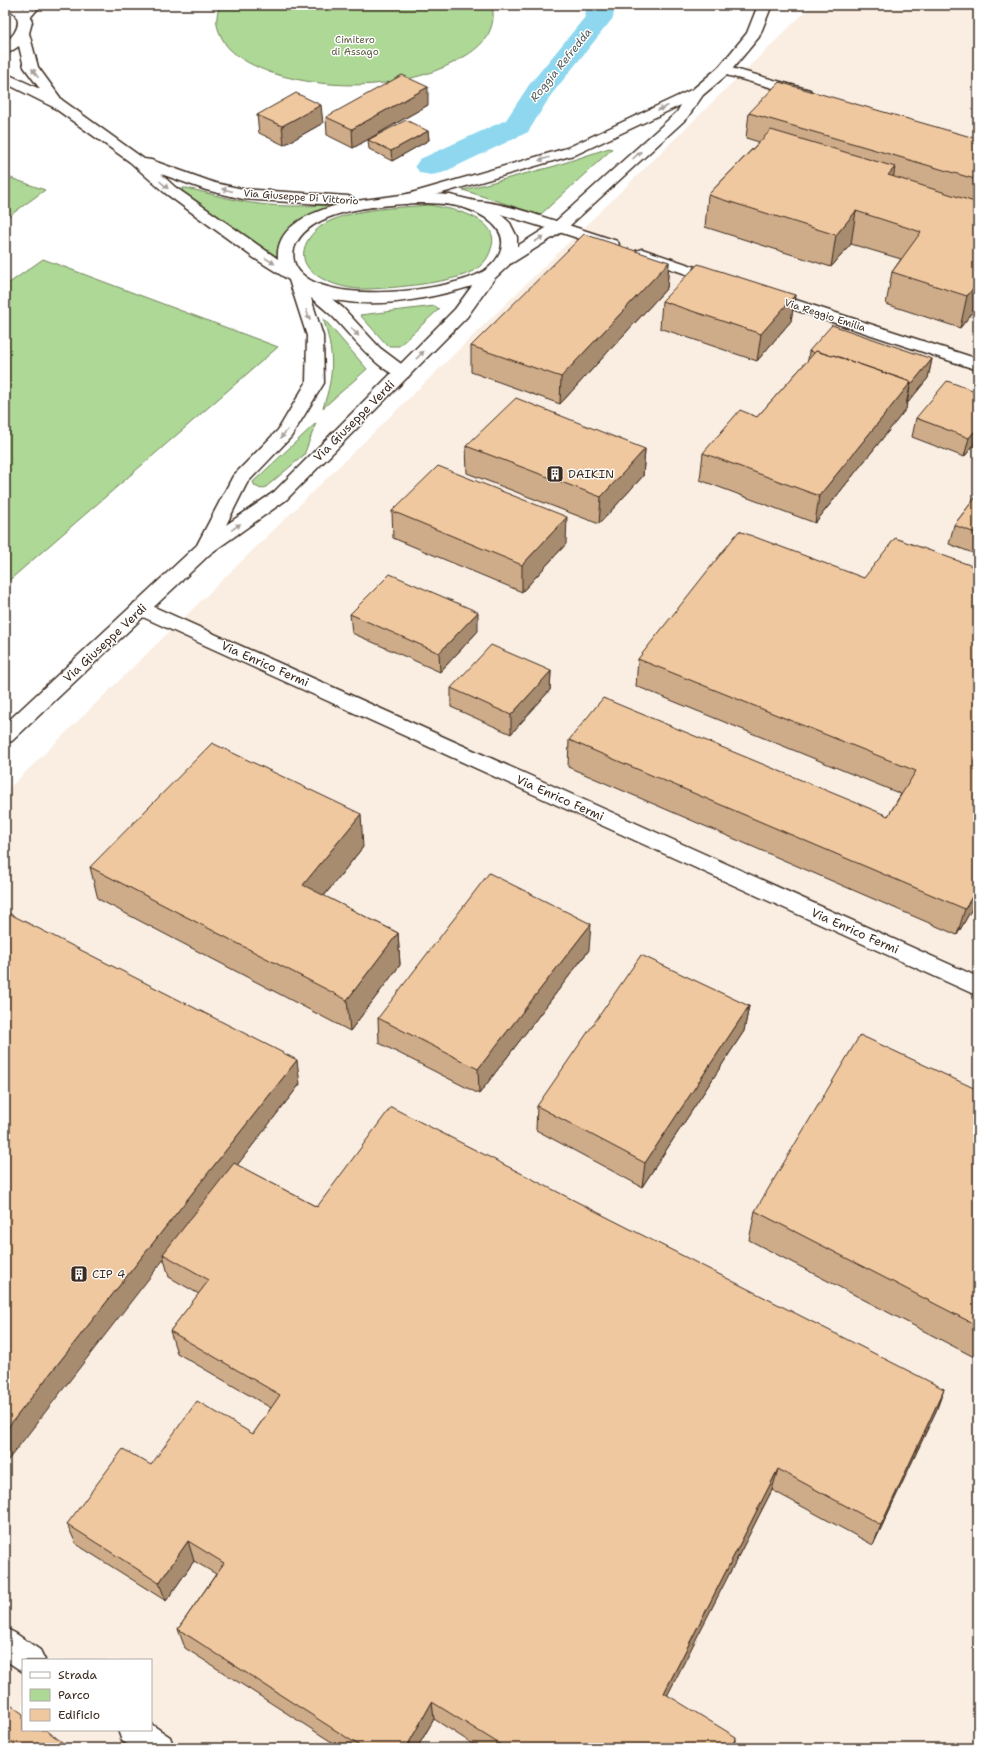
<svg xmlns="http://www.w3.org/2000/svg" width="983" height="1753" font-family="'Shantell Sans',sans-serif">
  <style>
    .built { fill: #faeee2; fill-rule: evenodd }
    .green { fill: #add896; stroke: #74815a }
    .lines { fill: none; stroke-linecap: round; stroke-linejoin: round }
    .canal { fill: #8ed7ef; fill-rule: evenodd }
    .service-casing { stroke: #3b2a1e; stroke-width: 3 }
    .minor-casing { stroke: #3b2a1e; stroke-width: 3 }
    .tertiary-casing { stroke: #3b2a1e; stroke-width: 3 }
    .secondary-casing { stroke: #3b2a1e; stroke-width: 3 }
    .service { fill: #fff; fill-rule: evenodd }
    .minor { fill: #fff; fill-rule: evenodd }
    .tertiary { fill: #fff; fill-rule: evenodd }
    .secondary { fill: #fff; fill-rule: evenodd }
    .wall { fill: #ceac8a; stroke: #3b2a1e }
    .shaded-wall { fill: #a88c70; stroke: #3b2a1e }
    .building { fill: #f0c8a0; stroke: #3b2a1e }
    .oneway { fill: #a79f9a }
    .labels { text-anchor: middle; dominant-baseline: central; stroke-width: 3; stroke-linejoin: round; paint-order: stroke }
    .far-park-label { font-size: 10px; fill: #5d5e42; stroke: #fff }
    .far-street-label { font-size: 10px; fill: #3b2a1e; stroke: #fff }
    .far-water-label { font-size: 11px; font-style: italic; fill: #545e5d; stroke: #fff }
    .street-label { font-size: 12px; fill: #3b2a1e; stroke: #fff }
    .poi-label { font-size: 12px; fill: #3b2a1e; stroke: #fff; text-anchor: start }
  </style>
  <rect width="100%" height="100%" fill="#fff"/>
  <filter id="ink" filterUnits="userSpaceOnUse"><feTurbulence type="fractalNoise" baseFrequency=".025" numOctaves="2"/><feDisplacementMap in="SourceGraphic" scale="8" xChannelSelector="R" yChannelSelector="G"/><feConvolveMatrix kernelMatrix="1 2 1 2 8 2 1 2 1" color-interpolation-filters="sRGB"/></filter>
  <g filter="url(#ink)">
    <path class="built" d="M812 5H978V1748H5V792ZM23 1660H151V1730H23Z"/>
    <path class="green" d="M220 5H492C497 27 485 44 467 55 412 90 333 92 272 73 256 67 237 59 226 45 221 37 215 26 217 17 217 13 219 9 220 5Z
      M609 148 612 149 540 215 463 190 555 166Z
      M5 176 45 190 5 219Z
      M183 188H187C211 194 235 201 259 204 283 207 307 206 331 205L330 208 313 214 283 254 276 256 182 191Z
      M428 205C449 208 503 217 491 249 488 259 482 266 473 271 451 283 394 288 368 289 351 290 331 285 316 275 291 258 308 231 330 221 357 208 398 208 428 205Z
      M43 259 278 347 5 584V286Z
      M435 306 439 309 399 346H388L360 315Z
      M323 318 367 369 323 408C335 372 334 354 323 318Z
      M316 423 304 455 266 487 261 489 255 486 253 482Z"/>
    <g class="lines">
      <path class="canal" d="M587 5H615L613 18 551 95 528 132 442 173 431 175 420 173 415 166 420 159 506 120 529 85 585 17Z"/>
      <g class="service-casing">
        <path id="service" d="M27 5H41L29 19H19L17 16Z
          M296 273 302 275 343 308 380 348 408 369 411 373 408 377C385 382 347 330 331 315 318 303 304 293 290 281L288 278 290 275Z
          M5 1628 15 1633 40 1650 45 1660H23V1672L5 1660Z
          M151 1724 170 1737 174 1748H133L122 1741 118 1730H151Z"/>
      </g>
      <g class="minor-casing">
        <path id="minor" d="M724 66 810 90 812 93 810 96 805 97 719 73 717 70 719 67Z
          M559 222 617 241 619 244 617 247 611 249 553 230 551 227 553 224Z
          M642 249 725 277 727 280 725 283 719 285 713 283 636 257 634 254 636 251Z
          M765 290 978 359V370L759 298 757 295 759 292Z
          M141 601 978 977V996L134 613 131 608 134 603Z"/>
      </g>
      <g class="tertiary-casing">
        <path id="tertiary" d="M758 5H772L759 37 729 73 703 95 687 118 565 230 512 263 506 265 500 263 498 260 500 257 546 228 500 214 467 208 464 205 467 202C486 197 536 215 556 221L677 112 681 105 577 154 411 202 406 204 401 202 398 199 401 196 567 148 693 89 719 67 747 33Z"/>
      </g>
      <g class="secondary-casing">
        <path id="secondary" d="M5 5H21L30 16 32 22 29 33 38 67 62 100 144 159 151 160 215 183 243 189 348 196 353 198 356 201 416 193 450 195 479 202 499 213 510 223 517 237V250L509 265 494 279 467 317 286 500 211 553 12 741 5 743V724L197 545 233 476 278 430 306 383 307 336 289 280 254 258 165 193 130 162 53 107 5 83V73L40 89 24 67 19 46 10 52 5 53V43C13 36 23 25 15 14 12 11 8 9 5 5ZM161 174 206 190 243 199 338 205C312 212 275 226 278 259L175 187ZM416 203C443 203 472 204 493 224 499 230 503 236 502 245 501 256 493 265 484 271 450 292 321 307 297 268 292 260 292 250 297 242 316 208 381 206 416 203ZM472 286 455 309 274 492 226 525 247 483 291 437 324 383 323 336 309 292C359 313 422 301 472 286Z"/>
      </g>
      <use href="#service" class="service"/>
      <use href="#minor" class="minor"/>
      <use href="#tertiary" class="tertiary"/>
      <use href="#secondary" class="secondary"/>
    </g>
    <path class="wall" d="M428 105 353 148 327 135 326 117Z
      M749 113 978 139V305L960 328 886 304 892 272 901 259 851 244 831 267 705 227 708 195 759 142 746 138Z
      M257 115 323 123 284 145 259 133Z
      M428 131 429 140 392 161 369 149 368 140Z
      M669 262 667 288 560 404 471 372V346Z
      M795 295 791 321 757 361 660 328 662 301Z
      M809 351 932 359 928 378 906 405V409L815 523 700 480 703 453 757 417 808 360Z
      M916 418 978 440 964 457 912 437Z
      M466 446 645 449 643 476 599 524 467 473Z
      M978 494V555L949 544 954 525Z
      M392 511 566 544 522 592 393 538Z
      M864 578 978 898 957 935 568 767 569 740 888 816 901 794 636 686 638 659Z
      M350 614 478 631 440 672 352 633Z
      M551 671 550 690 511 734 451 707V688Z
      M363 847 324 896 398 933 400 965 350 1031 98 899 90 867Z
      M5 919 300 1084 237 1165 317 1207 944 1389 936 1411 873 1545 772 1490 667 1695 733 1748H479L434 1719 417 1748H341L185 1648 178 1629 216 1574 194 1561 166 1601 76 1544 67 1524 151 1465 253 1434 271 1408 177 1353 170 1331 199 1294 169 1277 164 1259Z
      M589 950 479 1094 379 1043 378 1018Z
      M749 1006 744 1031 642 1187 536 1130 537 1106Z
      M978 1090V1349L974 1357 749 1240 755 1211Z"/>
    <path class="shaded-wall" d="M428 87V105L353 148 352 129Z
      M321 105 323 123 284 145 282 126Z
      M428 131 429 140 392 161 391 151Z
      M895 167 890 199 888 175Z
      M856 211 851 244 831 267 836 235Z
      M669 262 667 288 560 404 561 377Z
      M978 282V305L960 328 967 296Z
      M795 295 791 321 757 361 761 334Z
      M932 359 928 378 906 405 910 386Z
      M911 382 906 409 815 523 819 496Z
      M978 427V440L964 457 969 438Z
      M645 449 643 476 599 524 601 497Z
      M567 517 566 544 522 592V565Z
      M478 612V631L440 672 439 653Z
      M551 671 550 690 511 734V715Z
      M361 814 363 847 307 917 303 885Z
      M978 886V898L957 935 965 909Z
      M591 924 589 950 479 1094 478 1069Z
      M398 933 400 965 350 1031 347 1000Z
      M749 1006 744 1031 642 1187 645 1163Z
      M297 1060 300 1084 167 1256 163 1254 164 1259 5 1464V1431Z
      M944 1389 936 1411 873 1545 881 1525Z
      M778 1469 772 1490 660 1710 664 1693Z
      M188 1541 194 1561 166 1601 159 1583Z
      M432 1702 434 1719 417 1748H406Z
      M736 1737 733 1748H731Z"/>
    <path class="building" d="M402 75 428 87 352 129 326 117Z
      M779 82 978 139V180L749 113Z
      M296 93 321 105 282 126 257 115Z
      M406 120 428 131 391 151 368 140Z
      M771 130 895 167 888 175 978 203V282L967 296 892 272 921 232 856 211 836 235 708 195Z
      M584 234 669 262 561 377 471 346Z
      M698 264 795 295 761 334 662 301Z
      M832 325 932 359 910 386 911 382 833 355 832 356 816 351 814 353 809 351Z
      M816 351 832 356 833 355 911 382 819 496 703 453 740 410 757 417Z
      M947 381 978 392V427L969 438 916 418Z
      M516 398 645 449 601 497 466 446Z
      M438 466 567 517 522 565 392 511Z
      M978 494V534L954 525Z
      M739 531 864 578 895 538 978 568V886L965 909 569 740 603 698 888 816 916 771 638 659Z
      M390 574 478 612 439 653 350 614Z
      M491 645 551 671 511 715 451 688Z
      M212 743 361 814 303 885 398 933 347 1000 90 867Z
      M489 873 591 924 478 1069 378 1018Z
      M10 914 297 1060 5 1431V919Z
      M641 955 749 1006 645 1163 537 1106Z
      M860 1035 978 1090V1326L755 1211Z
      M391 1107 944 1389 881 1525 778 1469 664 1693 736 1737 731 1748H506L432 1702 406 1748H363L178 1629 224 1563 188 1541 159 1583 67 1524 123 1449 151 1465 197 1401 253 1434 280 1395 170 1331 209 1280 163 1254 234 1163 317 1207Z
      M5 1701 23 1714V1730H46L70 1748H5Z"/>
    <defs><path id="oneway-solid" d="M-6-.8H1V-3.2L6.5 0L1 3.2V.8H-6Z"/></defs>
    <g class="oneway">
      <use href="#oneway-solid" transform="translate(35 73) rotate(-126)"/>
      <use href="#oneway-solid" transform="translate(663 108) rotate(155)"/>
      <use href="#oneway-solid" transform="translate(637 155) rotate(-42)"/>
      <use href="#oneway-solid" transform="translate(544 159) rotate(163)"/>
      <use href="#oneway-solid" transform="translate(164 185) rotate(42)"/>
      <use href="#oneway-solid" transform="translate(227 190) rotate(-166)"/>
      <use href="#oneway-solid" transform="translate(539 239) rotate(-32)"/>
      <use href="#oneway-solid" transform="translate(270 261) rotate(32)"/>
      <use href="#oneway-solid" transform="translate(308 315) rotate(72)"/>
      <use href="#oneway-solid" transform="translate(355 332) rotate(47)"/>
      <use href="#oneway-solid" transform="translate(420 355) rotate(-45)"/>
      <use href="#oneway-solid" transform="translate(284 434) rotate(130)"/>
      <use href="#oneway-solid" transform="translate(236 527) rotate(-35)"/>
    </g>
  </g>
  <defs>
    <g id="building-square" transform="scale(0.9)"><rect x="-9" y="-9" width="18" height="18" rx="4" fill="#3b2a1e" stroke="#fff"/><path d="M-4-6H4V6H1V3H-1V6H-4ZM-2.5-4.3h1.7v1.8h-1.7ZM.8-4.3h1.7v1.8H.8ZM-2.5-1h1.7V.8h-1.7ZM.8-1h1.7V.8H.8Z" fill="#fff"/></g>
  </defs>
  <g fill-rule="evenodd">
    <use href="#building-square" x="555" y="474"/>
    <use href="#building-square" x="79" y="1274"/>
  </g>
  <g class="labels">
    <g class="far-park-label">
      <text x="355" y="39">Cimitero<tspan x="355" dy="12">di Assago</tspan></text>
    </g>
    <g class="far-street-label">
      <text transform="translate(301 197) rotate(4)">Via Giuseppe Di Vittorio</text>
      <text transform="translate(825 315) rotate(18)">Via Reggio Emilia</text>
    </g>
    <g class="far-water-label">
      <text transform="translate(561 65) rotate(-51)">Roggia Refredda</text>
    </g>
    <g class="street-label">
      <text transform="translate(354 421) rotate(-45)">Via Giuseppe Verdi</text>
      <text transform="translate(105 643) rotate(-43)">Via Giuseppe Verdi</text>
      <text transform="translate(265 664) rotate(24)">Via Enrico Fermi</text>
      <text transform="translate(560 798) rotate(24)">Via Enrico Fermi</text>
      <text transform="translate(855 931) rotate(24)">Via Enrico Fermi</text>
    </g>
    <g class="poi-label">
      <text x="568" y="474">DAIKIN</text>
      <text x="92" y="1274">CIP 4</text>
    </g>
  </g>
  <rect width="983" height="1753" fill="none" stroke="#fff" stroke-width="20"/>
  <rect x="10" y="10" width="963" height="1733" fill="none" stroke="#3b2a1e" stroke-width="1.5" filter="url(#ink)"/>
  <rect x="22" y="1659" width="130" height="72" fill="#ffffff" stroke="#b1aaa5"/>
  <rect x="30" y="1672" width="20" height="6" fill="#ffffff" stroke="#b1aaa5"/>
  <text x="58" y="1679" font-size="12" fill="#3b2a1e">Strada</text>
  <rect x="30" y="1689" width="20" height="12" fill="#add896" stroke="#b1aaa5"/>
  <text x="58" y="1699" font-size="12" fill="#3b2a1e">Parco</text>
  <rect x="30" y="1709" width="20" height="12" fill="#f0c8a0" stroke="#b1aaa5"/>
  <text x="58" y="1719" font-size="12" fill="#3b2a1e">Edificio</text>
</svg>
